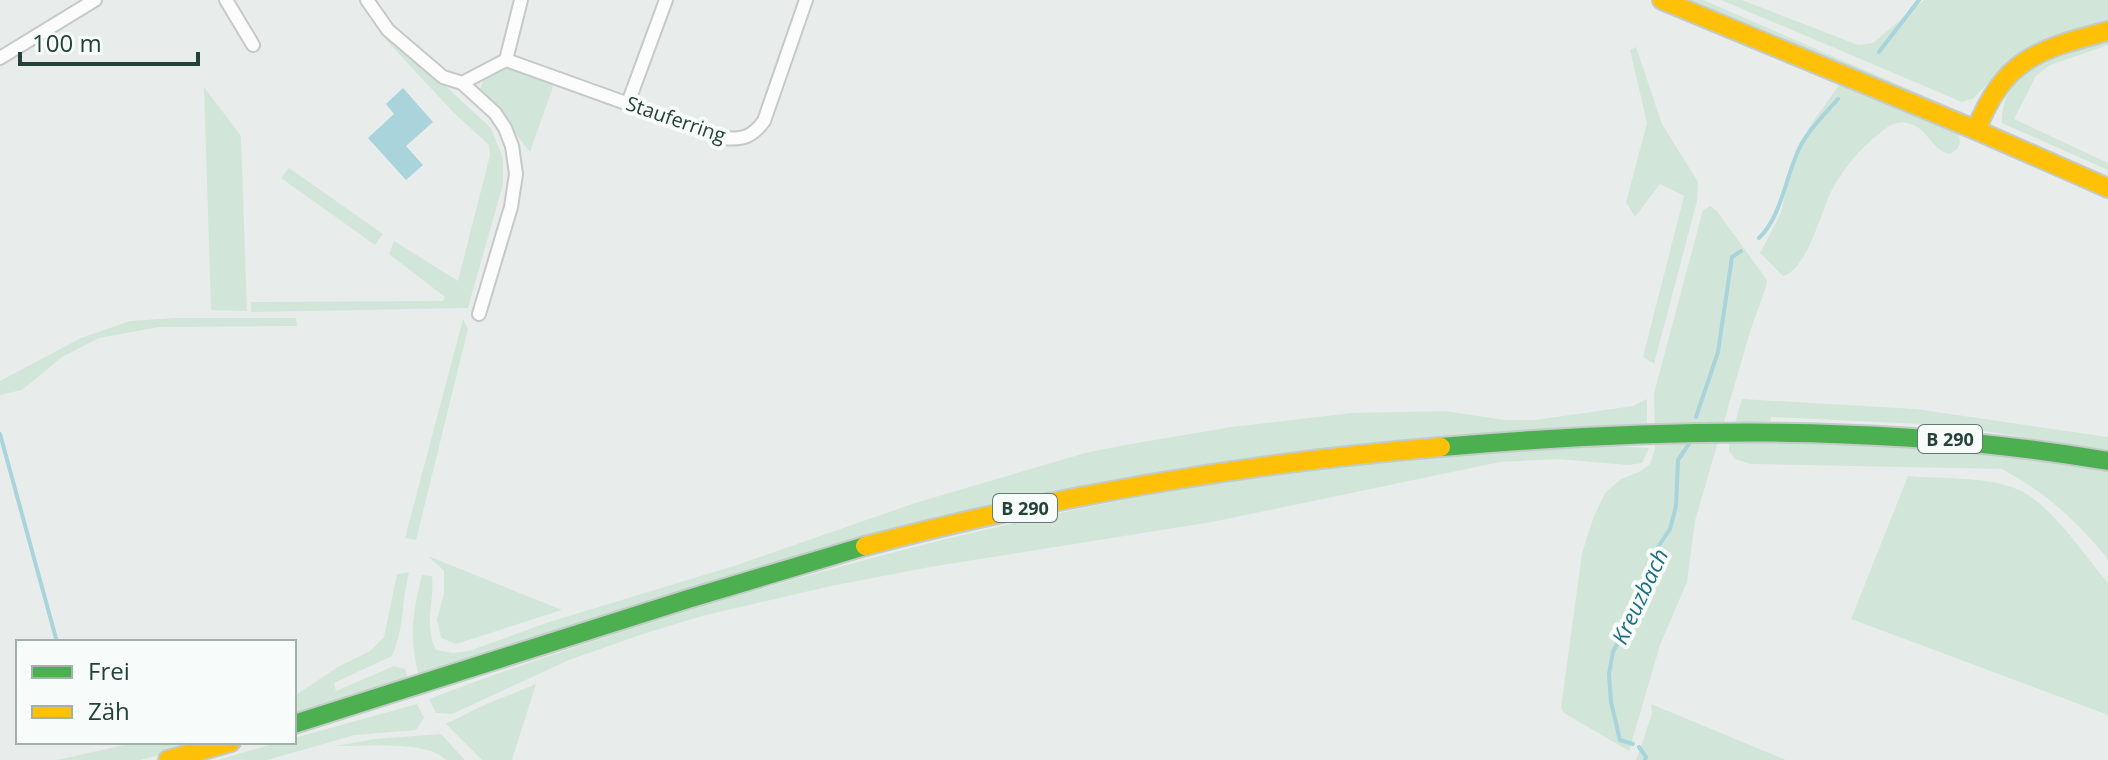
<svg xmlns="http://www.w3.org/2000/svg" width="2108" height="760" font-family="'Open Sans',sans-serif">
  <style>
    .green { fill: #d1e6d8 }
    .water { fill: #a9d4db }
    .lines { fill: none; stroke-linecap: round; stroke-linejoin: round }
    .stream { stroke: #a9d4db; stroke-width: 4 }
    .street-casing { stroke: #c5cac8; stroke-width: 16 }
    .fast-casing { stroke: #c3cbc8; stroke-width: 22 }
    .slow-casing { stroke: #c3cbc8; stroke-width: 22 }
    .street { stroke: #fcfcfc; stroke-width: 12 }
    .fast { stroke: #4caf50; stroke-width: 18 }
    .slow { stroke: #ffc107; stroke-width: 18 }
    .labels { text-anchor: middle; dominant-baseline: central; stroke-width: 8; stroke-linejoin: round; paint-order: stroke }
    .shield { fill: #f7fbf9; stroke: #637a73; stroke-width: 2 }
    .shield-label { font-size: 18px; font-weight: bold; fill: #24423a }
    .street-label { font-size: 20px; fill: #24423a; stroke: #f7fbf9 }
    .water-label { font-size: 22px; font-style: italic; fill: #1c6f80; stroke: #f7fbf9 }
  </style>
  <rect width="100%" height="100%" fill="#e8edeb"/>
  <path class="green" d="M1684 0H1703L1950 107H1941Z
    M1721 0H1742L1858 45 1873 43 1924 0H2108V20L2036 45 2000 70 1974 98 1962 102Z
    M390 35 491 128 503 158V184L468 308 251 312V302L443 301 445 297 389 254 394 241 458 281 490 155 489 145 454 113 386 40Z
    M2108 36V45L2050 65 2036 76 2014 119 2108 163V170L2002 123C2000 66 2066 51 2108 36Z
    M1636 47 1662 124 1698 182 1697 201 1654 364 1643 357 1684 196 1660 184 1635 217 1626 202 1647 123 1630 50Z
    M501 67 554 84 530 152 480 89 484 78Z
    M1839 85 1958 134C1962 143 1959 150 1950 154 1930 150 1928 126 1906 123 1895 121 1887 127 1879 134 1860 148 1842 170 1831 192 1821 212 1807 270 1783 276L1760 253 1781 213 1791 170 1808 129Z
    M204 87 241 136 247 311 211 310Z
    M289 168 383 234 375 245 281 178Z
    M1710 206 1717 211 1767 280 1766 287 1750 332 1695 521 1687 582 1660 645 1629 751 1564 713 1561 708 1582 553 1594 516 1605 493 1621 479 1639 472 1650 464 1655 449 1654 393 1703 210Z
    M174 318H296L297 326 159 327 99 338 62 357 22 390 0 395V381L81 338 130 321Z
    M463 319 468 329 416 540 405 538Z
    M1647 399V423L1417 439 1331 448 1108 483 420 678C408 641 413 611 422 575L432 576C435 602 423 624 436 650L453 653 469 651 549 622 737 565 915 503 1085 453 1125 445 1231 427 1352 413 1445 411 1505 420H1535L1633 406Z
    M1742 399 1916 409 2108 437V450L1943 425 1771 417 1768 442 1956 449 2108 470V559C2074 519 2049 495 2002 469L1751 464 1735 459 1729 451V443Z
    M1594 445 1649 448 1642 463 1628 465 1557 459 1500 462 1212 522 930 567 831 586 702 616 643 634 569 660 452 714 436 713 429 699C512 667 596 640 681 613 910 542 1144 487 1383 459 1453 451 1524 449 1594 445Z
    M1908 476C1941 479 1989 476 2019 490 2052 505 2084 555 2108 583V715L1851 619Z
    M428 556 562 610 456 644 441 638 437 619 444 594V571Z
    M409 572C401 603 405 626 392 656L334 683 336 691 394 666 405 669 408 678 386 690 294 718V696L338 667 370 651 384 637 397 574Z
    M536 684 512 760H482L446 724 482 706Z
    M417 704 424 718 416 730 355 735 267 760H218L279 742H294V738Z
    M1651 704 1786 760H1636L1652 714Z
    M441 734 465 760H446C427 740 364 747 336 746L374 739Z
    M138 742H208L140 760H57Z"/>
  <path class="water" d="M403 88 433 122 406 146 423 165 406 180 368 138 394 114 386 104Z"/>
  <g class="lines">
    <path class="stream" d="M1879 52 1919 0
      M1759 238C1780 218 1785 182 1796 156 1804 134 1823 116 1838 99
      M1696 417 1718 352 1732 257 1741 251
      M0 434 57 642
      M100 742H101
      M1633 744 1620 740 1611 702 1609 674 1613 652 1638 602 1644 578 1658 547 1670 529 1676 506 1678 460 1689 444
      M1639 747 1646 757 1645 760"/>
    <g class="street-casing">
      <path id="street" d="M226 0 253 45
        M367 0 388 30 443 77 462 83 495 113 505 128 512 146 516 174 511 207 479 314
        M0 58 95 0
        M506 60 723 138C743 140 752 137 764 121L806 0
        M462 83 506 60 521 0
        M628 103 666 0"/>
    </g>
    <g class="fast-casing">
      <path id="fast" d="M1441 447C1662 428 1888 423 2108 461
        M294 724 688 599 865 546"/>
    </g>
    <g class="slow-casing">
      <path id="slow" d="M1662 0 1976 130 2108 188
        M1976 130C2005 58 2037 50 2108 31
        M865 546C1054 496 1246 463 1441 447
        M168 760 231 742"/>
    </g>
    <use href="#street" class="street"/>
    <use href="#fast" class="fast"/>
    <use href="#slow" class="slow"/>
  </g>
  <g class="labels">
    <g class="shield">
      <rect x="1918" y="425" width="64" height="28" rx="6"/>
      <rect x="993" y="494" width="64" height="28" rx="6"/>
    </g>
    <g class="shield-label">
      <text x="1950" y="439">B 290</text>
      <text x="1025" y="508">B 290</text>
    </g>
    <g class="street-label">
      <text transform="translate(676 119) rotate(19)">Stauferring</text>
    </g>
    <g class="water-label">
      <text transform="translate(1639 596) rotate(-65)">Kreuzbach</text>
    </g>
  </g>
  <rect x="16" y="640" width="280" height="104" fill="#f7fbf9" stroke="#a3b1ad" stroke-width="2"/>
  <rect x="32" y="666" width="40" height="12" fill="#4caf50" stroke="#a3b1ad" stroke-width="2"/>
  <text x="88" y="680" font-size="24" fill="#24423a">Frei</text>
  <rect x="32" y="706" width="40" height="12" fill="#ffc107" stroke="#a3b1ad" stroke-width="2"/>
  <text x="88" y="720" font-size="24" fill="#24423a">Zäh</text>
  <path d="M20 52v12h178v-12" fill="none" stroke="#24423a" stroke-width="4"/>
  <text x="32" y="52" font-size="24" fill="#24423a" stroke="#f7fbf9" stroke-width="6" paint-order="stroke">100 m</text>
</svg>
